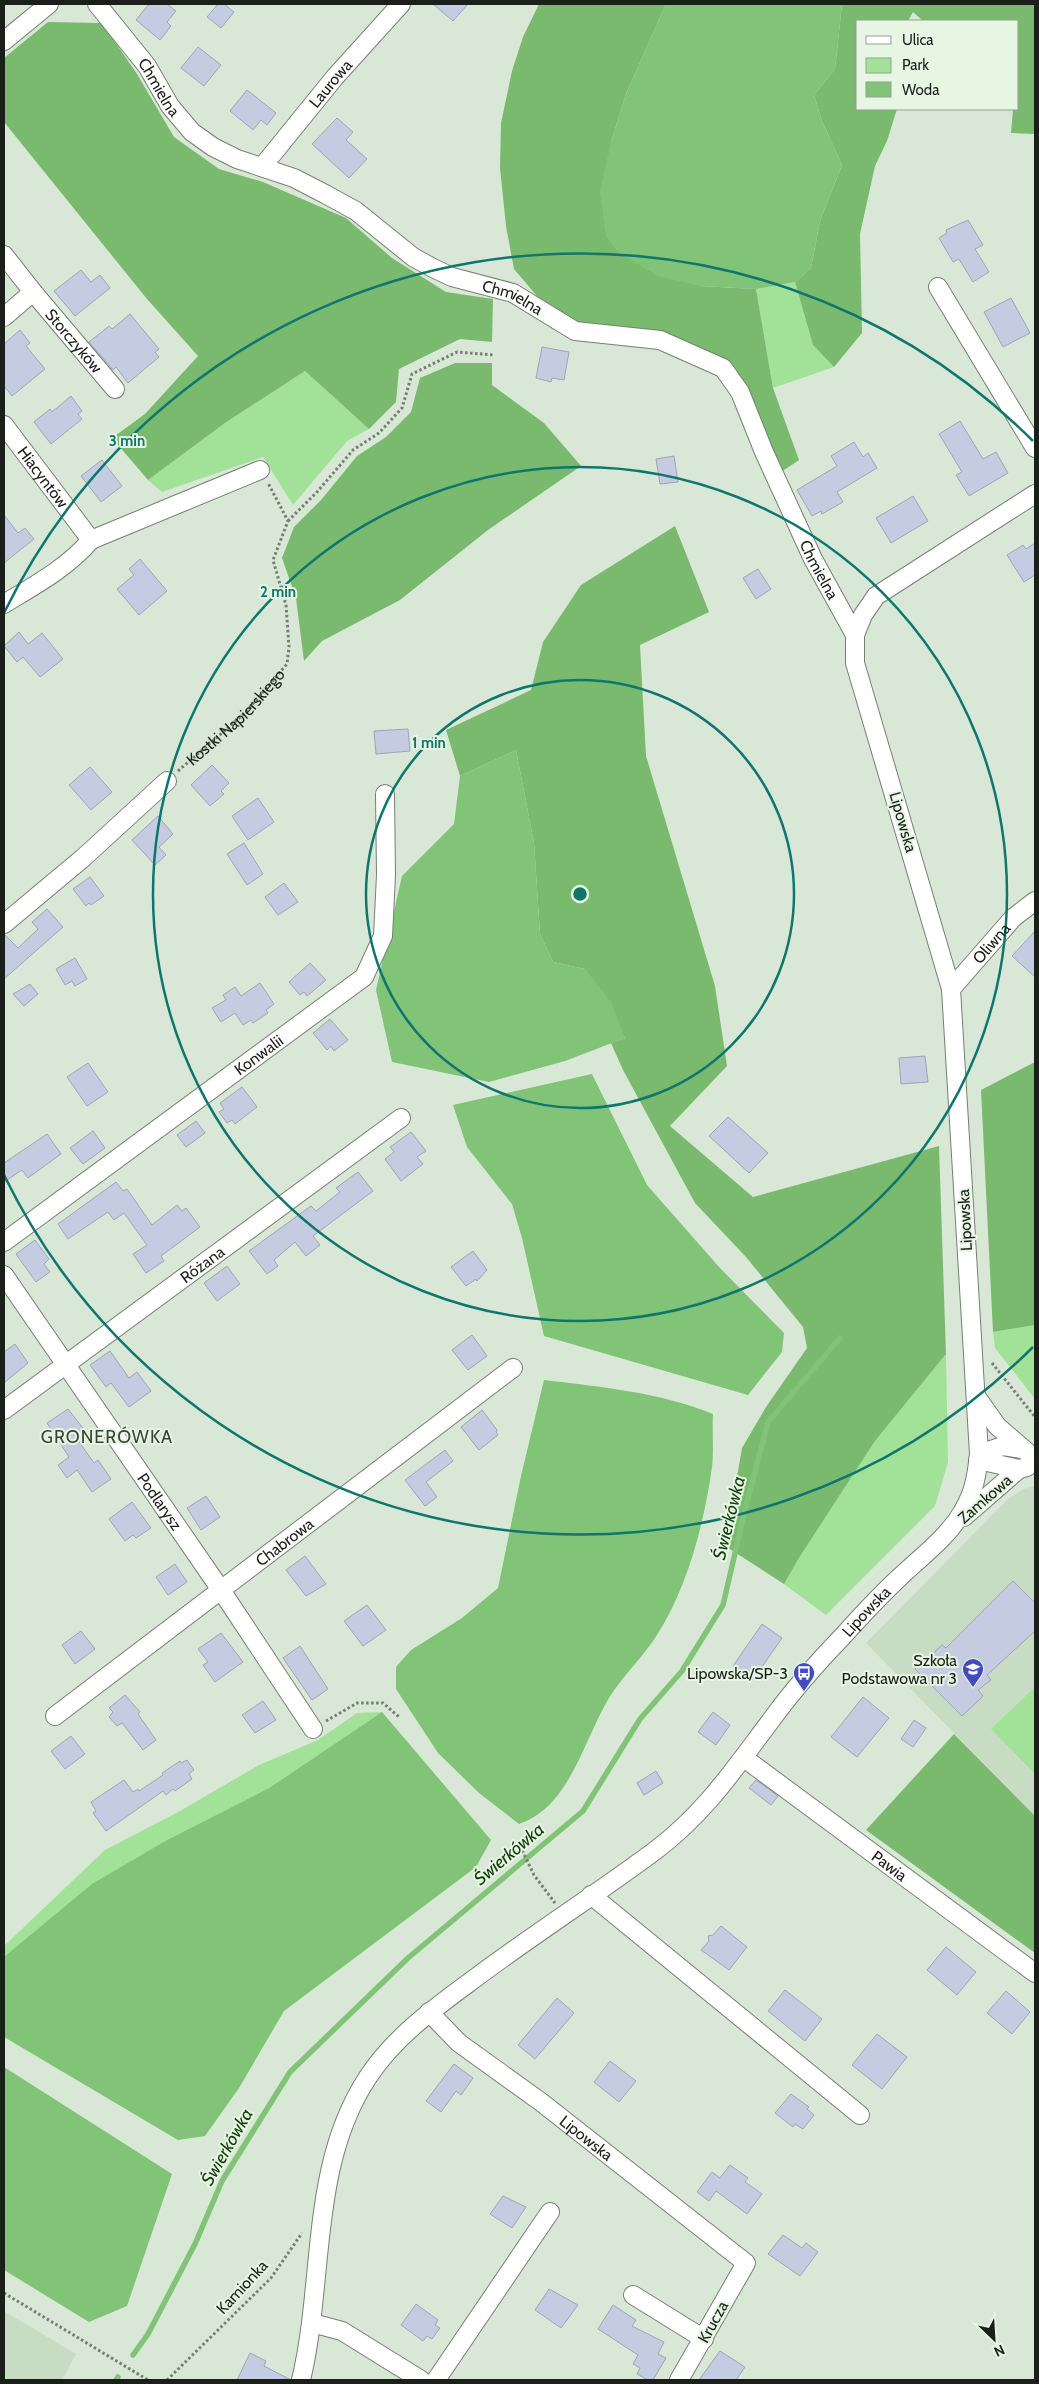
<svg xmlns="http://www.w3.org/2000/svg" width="1039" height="2384" font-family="Cabin,sans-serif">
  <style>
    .built { fill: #c8dcc4 }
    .green { fill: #a2e198 }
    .forest { fill: #79ba6f }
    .water { fill: #81c377 }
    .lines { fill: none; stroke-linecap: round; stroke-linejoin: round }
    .stream { stroke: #81c377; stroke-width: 5.5 }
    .building { fill: #c5cbe0; stroke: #9fa4b8 }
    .minor-casing { stroke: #738171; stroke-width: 20 }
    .path { stroke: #747e72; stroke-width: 3; stroke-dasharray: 2.5 2.5; stroke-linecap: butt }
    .minor { stroke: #fff; stroke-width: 18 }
    .ring { fill: none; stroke: #0f766e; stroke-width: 2.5 }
    .labels { text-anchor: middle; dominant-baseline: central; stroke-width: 4; stroke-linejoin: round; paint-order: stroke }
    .street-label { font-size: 16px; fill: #1a2019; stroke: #e6f6e3 }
    .poi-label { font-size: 16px; fill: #1a2019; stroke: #e6f6e3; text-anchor: end }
    .neighbourhood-label { font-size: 18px; letter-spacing: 1px; fill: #384436; stroke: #e6f6e3 }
    .water-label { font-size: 18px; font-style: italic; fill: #0f3c08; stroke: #e6f6e3 }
    .centre { fill: #0f766e; stroke: #e6f6e3; stroke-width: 2.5 }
    .ring-label { font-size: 15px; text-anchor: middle; font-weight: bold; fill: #0f766e; stroke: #e6f6e3; stroke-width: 4; stroke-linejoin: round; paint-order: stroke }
  </style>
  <rect width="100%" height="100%" fill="#d9e8d6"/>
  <path class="built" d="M1035 1486V1816L866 1643 1009 1498 1024 1489Z
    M4 2311 76 2354 62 2380H4Z"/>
  <path class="green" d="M795 282 813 345 834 367 773 388 756 289Z
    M305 371 369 429 347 441 293 505 263 457 162 492 148 480 225 423Z
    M1035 1325V1399L995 1348 993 1332Z
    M946 1354 948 1462 935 1506 826 1615 784 1584 799 1558 875 1441Z
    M1035 1687V1774L991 1729Z
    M382 1712 269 1788 167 1840 4 1957V1946L105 1850 180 1811 259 1765 318 1740 357 1713Z"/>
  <path class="forest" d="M539 4H666L626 94 611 142 700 286 756 289 773 388 799 460 781 472 759 419 736 369 700 348 659 336 621 327 581 325 547 308 514 269 506 226 500 168 501 123 512 71 523 37Z
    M842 4H1035V134L1011 133 1013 109H1018V21H923L913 12 908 21H858V109H897L887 141 875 166 860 234 862 333 834 367 813 345 795 282 811 268 820 221 842 165 822 121 814 95 835 69Z
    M48 22 102 23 137 74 174 137 219 169 263 182 346 218 392 258 446 292 493 299 492 342 460 339 399 369 396 402 369 429 305 371 225 423 148 480 112 438 145 414 198 356 147 299 4 122V58Z
    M455 363H492V385L544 423 581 466 488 530 400 600 322 641 304 661 296 598 282 558 294 527 321 500 357 456 386 437 411 412 420 378Z
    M675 526 709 612 640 645 646 756 715 986 727 1066 670 1126 753 1197 939 1146 946 1354 875 1441 799 1558 784 1584 725 1546 742 1448 766 1407 807 1348 803 1327 746 1257 695 1203 623 1070 611 1043 625 1038 585 969 553 962 540 934 534 843 516 750 460 776 446 730 531 690 543 642 581 585Z
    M1035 1062V1325L993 1332 981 1090Z
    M954 1734 1035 1816V1953L866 1830Z"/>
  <path class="water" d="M666 4H842L835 69 814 95 822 121 842 165 820 221 811 268 795 282 756 289 700 286 658 276 618 252 606 237 600 192 611 142 626 94Z
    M516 750 534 843 540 934 553 962 585 969 611 1002 625 1038 565 1061 489 1082 392 1062 376 990 402 876 454 824 460 776Z
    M592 1074 647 1185 719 1267 784 1333 782 1352 748 1395 544 1336 522 1238 512 1204 467 1147 453 1105Z
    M544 1380C601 1387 659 1392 713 1414 712 1431 714 1450 712 1467 704 1524 687 1590 655 1638 641 1659 622 1677 609 1698 584 1739 570 1807 519 1824L479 1793 438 1753 396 1689V1667L411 1650 462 1618 498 1588 521 1476Z
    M382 1712 491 1840 476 1867 284 2011 239 2088 205 2136 178 2140 4 2037V1957L92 1884 167 1840 269 1788Z
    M4 2067 172 2174 127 2306 89 2322 4 2270Z"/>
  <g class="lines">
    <path class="stream" d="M133 2355 148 2334 195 2244 222 2181 290 2072 408 1958 583 1811 640 1719 682 1671 723 1605 746 1506 768 1422 840 1338
      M116 2380 118 2377"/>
  </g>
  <path class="building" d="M149 4H167L176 11 167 22 171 26 160 40 136 20Z
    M218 4H224L234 12 221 28 207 17Z
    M433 4H468L453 21Z
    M198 47 221 65 204 86 181 68Z
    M247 90 276 113 267 125 261 120 253 130 230 111Z
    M337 118 353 132 346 140 367 159 349 178 312 144Z
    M968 220 983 245 975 249 989 272 973 282 959 259 953 262 939 238 947 233 946 230Z
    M81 270 91 282 100 275 110 288 75 316 54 291Z
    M1011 298 1030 333 1003 347 984 312Z
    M130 314 159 349 155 352 159 357 128 383 116 367 113 370 89 342 109 326 112 329Z
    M20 330 30 343 26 346 45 369 12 396 4 386V344Z
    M542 347 569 352 564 380 552 378 551 382 536 378Z
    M71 396 82 411 78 414 82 419 51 444 34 422 50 409 52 412Z
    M960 421 983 459 996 452 1008 473 969 496 956 475 962 472 939 434Z
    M854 442 863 457 868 453 877 468 837 492 843 502 822 514 821 511 812 516 797 490 837 466 831 456Z
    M674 456 678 482 660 484 656 459Z
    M102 460 122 486 101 502 81 476Z
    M913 496 928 521 891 543 876 518Z
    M4 515 18 533 25 528 34 539 4 563Z
    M1035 543V575L1024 582 1007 555 1023 545 1026 549Z
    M140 559 167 591 139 615 117 589 134 575 129 569Z
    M758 569 771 589 756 599 743 578Z
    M19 632 28 644 42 633 63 659 40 677 23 657 17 662 4 646Z
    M408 729 410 751 376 754 374 731Z
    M212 765 229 783 221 791 224 794 210 806 191 785Z
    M90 767 112 792 91 810 69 785Z
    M258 798 274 822 248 840 232 816Z
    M158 816 173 834 159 847 166 855 155 865 132 840Z
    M244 843 263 874 247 885 227 854Z
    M90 877 104 896 91 905 89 903 86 906 73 889Z
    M284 883 298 902 278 915 265 897Z
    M47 909 63 927 4 979V934L18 948 38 929 32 922Z
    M1035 931V977L1012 956Z
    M75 958 87 979 75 986 72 981 65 985 56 969Z
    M310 963 326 980 307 996 304 992 300 995 289 982Z
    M260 983 274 1004 266 1010 268 1013 253 1023 251 1020 243 1025 235 1013 221 1022 212 1008 226 1000 223 995 235 987 241 996Z
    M30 984 38 994 24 1006 13 994Z
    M330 1019 348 1040 334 1051 331 1046 327 1050 313 1033Z
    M925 1056 928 1082 901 1084 899 1058Z
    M88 1063 108 1092 87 1106 67 1077Z
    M242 1087 257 1107 235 1124 232 1120 227 1123 219 1112 224 1109 220 1103Z
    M728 1117 768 1153 749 1173 709 1136Z
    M196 1121 205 1133 186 1147 177 1135Z
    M93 1131 105 1148 83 1164 70 1148Z
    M411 1132 426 1151 417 1157 423 1164 401 1181 385 1159 394 1152 390 1147Z
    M47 1134 61 1154 28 1178 22 1170 4 1182V1163Z
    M358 1172 373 1191 313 1236 320 1245 306 1256 295 1242 274 1260 278 1266 267 1274 249 1251 311 1206 316 1211 340 1192 336 1188Z
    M116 1182 123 1191 127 1189 152 1225 177 1205 182 1211 186 1208 200 1227 161 1256 164 1261 146 1273 133 1254 147 1245 124 1213 114 1220 108 1212 68 1239 58 1224Z
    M35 1240 49 1259 44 1264 50 1272 36 1282 16 1254Z
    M473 1251 487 1270 477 1281 476 1279 466 1286 451 1267Z
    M227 1266 240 1284 217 1301 204 1283Z
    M472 1335 487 1356 468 1370 452 1350Z
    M15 1344 28 1363 4 1383V1352Z
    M110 1351 129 1378 137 1372 151 1391 129 1407 111 1383 106 1387 90 1365Z
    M68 1409 86 1432 77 1439 94 1463 98 1460 111 1479 92 1492 77 1470 67 1478 58 1465 69 1457 47 1423Z
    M482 1410 497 1430 496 1432 498 1435 479 1450 461 1427Z
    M445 1450 453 1461 426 1482 437 1497 425 1506 405 1480Z
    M206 1496 220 1517 201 1530 187 1508Z
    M132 1502 151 1528 136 1538 133 1535 125 1541 109 1519Z
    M305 1556 326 1584 306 1596 286 1570Z
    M175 1564 187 1582 168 1595 156 1577Z
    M1013 1581 1035 1603V1631L987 1675 991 1680 978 1690 983 1696 962 1716 915 1669 942 1645 946 1648Z
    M367 1605 386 1630 363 1646 344 1621Z
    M762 1624 782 1638 753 1680 733 1666Z
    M81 1631 95 1649 75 1664 62 1645Z
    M221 1633 243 1662 215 1682 203 1665 208 1662 198 1649Z
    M300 1646 328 1689 312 1700 283 1658Z
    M125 1695 140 1712 138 1714 156 1740 143 1750 122 1723 117 1726 109 1717 113 1712 109 1708Z
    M863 1697 889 1718 857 1757 831 1737Z
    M263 1701 276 1720 255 1733 242 1715Z
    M713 1712 730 1725 716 1745 698 1732Z
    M914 1720 926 1728 913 1747 901 1739Z
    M71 1736 85 1754 65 1769 51 1751Z
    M187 1760 194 1770 189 1774 192 1779 175 1791 173 1789 166 1795 163 1791 106 1831 93 1813 96 1811 91 1802 124 1780 133 1792 138 1789 139 1791 163 1775 162 1773 180 1761 181 1763Z
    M656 1771 663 1783 644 1795 637 1783Z
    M756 1780 778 1796 771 1805 749 1788Z
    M721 1926 747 1947 729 1970 701 1950 709 1941 708 1936 713 1935Z
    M946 1947 976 1972 957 1995 927 1970Z
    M785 1990 822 2019 805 2041 768 2011Z
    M1006 1991 1030 2012 1012 2034 987 2013Z
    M557 1998 574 2013 535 2059 518 2045Z
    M877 2034 907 2057 882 2089 852 2065Z
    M610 2061 636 2081 619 2102 594 2082Z
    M454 2064 473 2078 461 2095 456 2091 441 2112 426 2101Z
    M791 2094 809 2107 807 2109 814 2115 803 2129 795 2124 793 2127 775 2113Z
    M730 2165 748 2178 745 2182 762 2194 747 2214 716 2191 709 2201 697 2192 712 2172 720 2178Z
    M503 2196 526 2207 512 2228 490 2214Z
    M783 2235 802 2248 806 2243 818 2252 800 2276 768 2254Z
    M549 2289 578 2305 561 2328 535 2310Z
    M416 2304 438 2320 435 2325 440 2328 432 2339 427 2336 423 2341 401 2325Z
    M613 2305 636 2320 632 2326 664 2342 658 2354 666 2358 653 2380H648L637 2374 640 2368 633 2364 638 2355 598 2329Z
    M720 2351 745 2367 736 2380H699Z
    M250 2353 266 2361 264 2366 291 2380H237Z"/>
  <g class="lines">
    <g class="minor-casing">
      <g id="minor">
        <path id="s2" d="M97 4 147 66 170 106 192 132 213 147 237 159 294 178 325 194 356 211 413 257 433 268 452 277 513 293 575 331 660 340 723 368 740 392 764 452 813 559 855 635"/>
        <path d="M4 41 49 4"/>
        <path id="s3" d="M262 167 335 77 401 4"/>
        <path d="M4 255 33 292"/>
        <path d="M938 287 1035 448"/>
        <path id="s4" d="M4 317 33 292 115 389"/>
        <path id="s5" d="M4 425 91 540C67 568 35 585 4 604"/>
        <path d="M91 540 260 470"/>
        <path d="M4 924 83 858 167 781"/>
        <path id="s6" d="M951 989 1013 918 1035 901"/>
        <path id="s7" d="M4 1242 364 977 383 936 386 875 385 794"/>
        <path id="s8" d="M4 1275 221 1590 313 1729"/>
        <path d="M976 1396 997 1426 1035 1459"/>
        <path id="s9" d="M4 1410 401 1118"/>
        <path d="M979 1454 1003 1446 1022 1449"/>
        <path d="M978 1460 1019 1469 1027 1467"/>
        <path d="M964 1517 1019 1469"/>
        <path id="s10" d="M55 1716 513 1368"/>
        <path id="s11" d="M744 1758 1035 1973"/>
        <path d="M591 1895 860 2115"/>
        <path id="s12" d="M429 2012 459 2043 541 2102 746 2263 679 2380"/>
        <path d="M633 2295 704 2339"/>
        <path d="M312 2323 342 2331 421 2380"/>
        <path id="s13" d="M301 2380C325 2280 309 2166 368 2077 395 2036 436 2007 474 1979 534 1934 597 1894 656 1850 707 1811 734 1769 772 1719 793 1690 817 1663 842 1637 861 1616 880 1595 901 1576 922 1556 948 1537 963 1511 974 1493 977 1474 979 1454L951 989 855 663V635L863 615 876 596 1035 494"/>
        <path d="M436 2380 550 2212"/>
      </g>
    </g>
    <g class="path">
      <path d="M288 521 317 492 353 450 379 433 402 408 412 374 457 352 494 355"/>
      <path id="s1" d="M178 771 245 713 287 664 289 647 286 605 273 560 288 521 268 483"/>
      <path d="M992 1363 1035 1417"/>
      <path d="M326 1721 357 1703H383L399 1717"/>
      <path d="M520 1846 534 1875 555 1903"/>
      <path d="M4 2293 148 2380"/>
      <path d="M167 2380 271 2278 302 2233"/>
    </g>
    <use href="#minor" class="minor"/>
  </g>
  <g class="ring">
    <circle cx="580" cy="894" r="214"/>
    <circle cx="580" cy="894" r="427"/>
    <path d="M1033 1347A641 641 0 0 1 4 1175M4 613A641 641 0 0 1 1033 441"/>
  </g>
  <defs>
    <g id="school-pin" transform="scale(1.125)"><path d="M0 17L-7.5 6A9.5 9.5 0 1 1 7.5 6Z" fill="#444bc0" stroke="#e6f6e3"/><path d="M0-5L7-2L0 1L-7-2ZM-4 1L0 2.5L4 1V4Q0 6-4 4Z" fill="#fff"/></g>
    <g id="bus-pin" transform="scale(1.125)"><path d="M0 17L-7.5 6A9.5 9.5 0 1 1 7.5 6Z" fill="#444bc0" stroke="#e6f6e3"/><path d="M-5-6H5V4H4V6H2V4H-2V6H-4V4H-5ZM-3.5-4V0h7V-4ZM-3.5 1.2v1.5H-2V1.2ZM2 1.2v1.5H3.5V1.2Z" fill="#fff"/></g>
  </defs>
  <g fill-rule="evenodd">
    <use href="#school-pin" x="973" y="1669"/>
    <use href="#bus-pin" x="804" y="1673"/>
  </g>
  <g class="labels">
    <g class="street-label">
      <text stroke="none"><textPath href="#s3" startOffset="108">Laurowa</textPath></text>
      <text stroke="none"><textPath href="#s2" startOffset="104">Chmielna</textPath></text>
      <text stroke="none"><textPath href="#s2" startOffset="524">Chmielna</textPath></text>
      <text stroke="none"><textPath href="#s4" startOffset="102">Storczyków</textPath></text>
      <text stroke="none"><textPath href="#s5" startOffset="65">Hiacyntów</textPath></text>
      <text stroke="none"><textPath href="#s2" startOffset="974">Chmielna</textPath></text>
      <text stroke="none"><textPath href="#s1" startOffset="79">Kostki Napierskiego</textPath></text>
      <text transform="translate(903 822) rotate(74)">Lipowska</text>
      <text stroke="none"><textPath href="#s6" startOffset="61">Oliwna</textPath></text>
      <text stroke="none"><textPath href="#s7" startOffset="316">Konwalii</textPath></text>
      <text transform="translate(965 1220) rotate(-93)">Lipowska</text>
      <text stroke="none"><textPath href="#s9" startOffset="246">Różana</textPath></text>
      <text transform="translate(985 1499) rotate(-41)">Zamkowa</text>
      <text stroke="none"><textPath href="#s8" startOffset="275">Podlarysz</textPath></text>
      <text stroke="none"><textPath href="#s10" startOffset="288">Chabrowa</textPath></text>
      <text stroke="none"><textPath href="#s13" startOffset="1000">Lipowska</textPath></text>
      <text stroke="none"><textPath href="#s11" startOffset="181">Pawia</textPath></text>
      <text stroke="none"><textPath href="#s12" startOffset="202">Lipowska</textPath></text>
      <text transform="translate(242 2287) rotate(-47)">Kamionka</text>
      <text transform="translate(713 2322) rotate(-61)">Krucza</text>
    </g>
    <g class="poi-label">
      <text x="957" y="1660">Szkoła<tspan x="957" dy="18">Podstawowa nr 3</tspan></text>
      <text x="788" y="1673">Lipowska/SP-3</text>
    </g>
    <g class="neighbourhood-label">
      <text x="107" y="1437">GRONERÓWKA</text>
    </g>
    <g class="water-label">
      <text transform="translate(729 1518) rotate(-76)">Świerkówka</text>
      <text transform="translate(509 1854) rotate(-40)">Świerkówka</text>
      <text transform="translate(227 2147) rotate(-60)">Świerkówka</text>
    </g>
  </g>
  <circle cx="580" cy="894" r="8" class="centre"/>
  <g class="ring-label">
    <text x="127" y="446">3 min</text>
    <text x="278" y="597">2 min</text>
    <text x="429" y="748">1 min</text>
  </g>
  <rect width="1039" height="2384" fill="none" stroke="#1a2019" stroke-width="10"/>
  <rect x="856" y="20" width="162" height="90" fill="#e6f6e3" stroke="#94a092"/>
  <rect x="866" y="36" width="25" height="8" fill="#ffffff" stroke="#94a092"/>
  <text x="902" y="45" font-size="15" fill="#1a2019">Ulica</text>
  <rect x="866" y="58" width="25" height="15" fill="#a2e198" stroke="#94a092"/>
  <text x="902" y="70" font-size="15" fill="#1a2019">Park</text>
  <rect x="866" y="82" width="25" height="15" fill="#81c377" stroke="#94a092"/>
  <text x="902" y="95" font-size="15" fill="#1a2019">Woda</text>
  <g transform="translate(994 2339) rotate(155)" stroke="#e6f6e3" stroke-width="4" paint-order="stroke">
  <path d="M0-4L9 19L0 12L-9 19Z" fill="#1a2019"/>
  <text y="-8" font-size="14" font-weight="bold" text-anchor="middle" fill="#1a2019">N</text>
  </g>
</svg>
